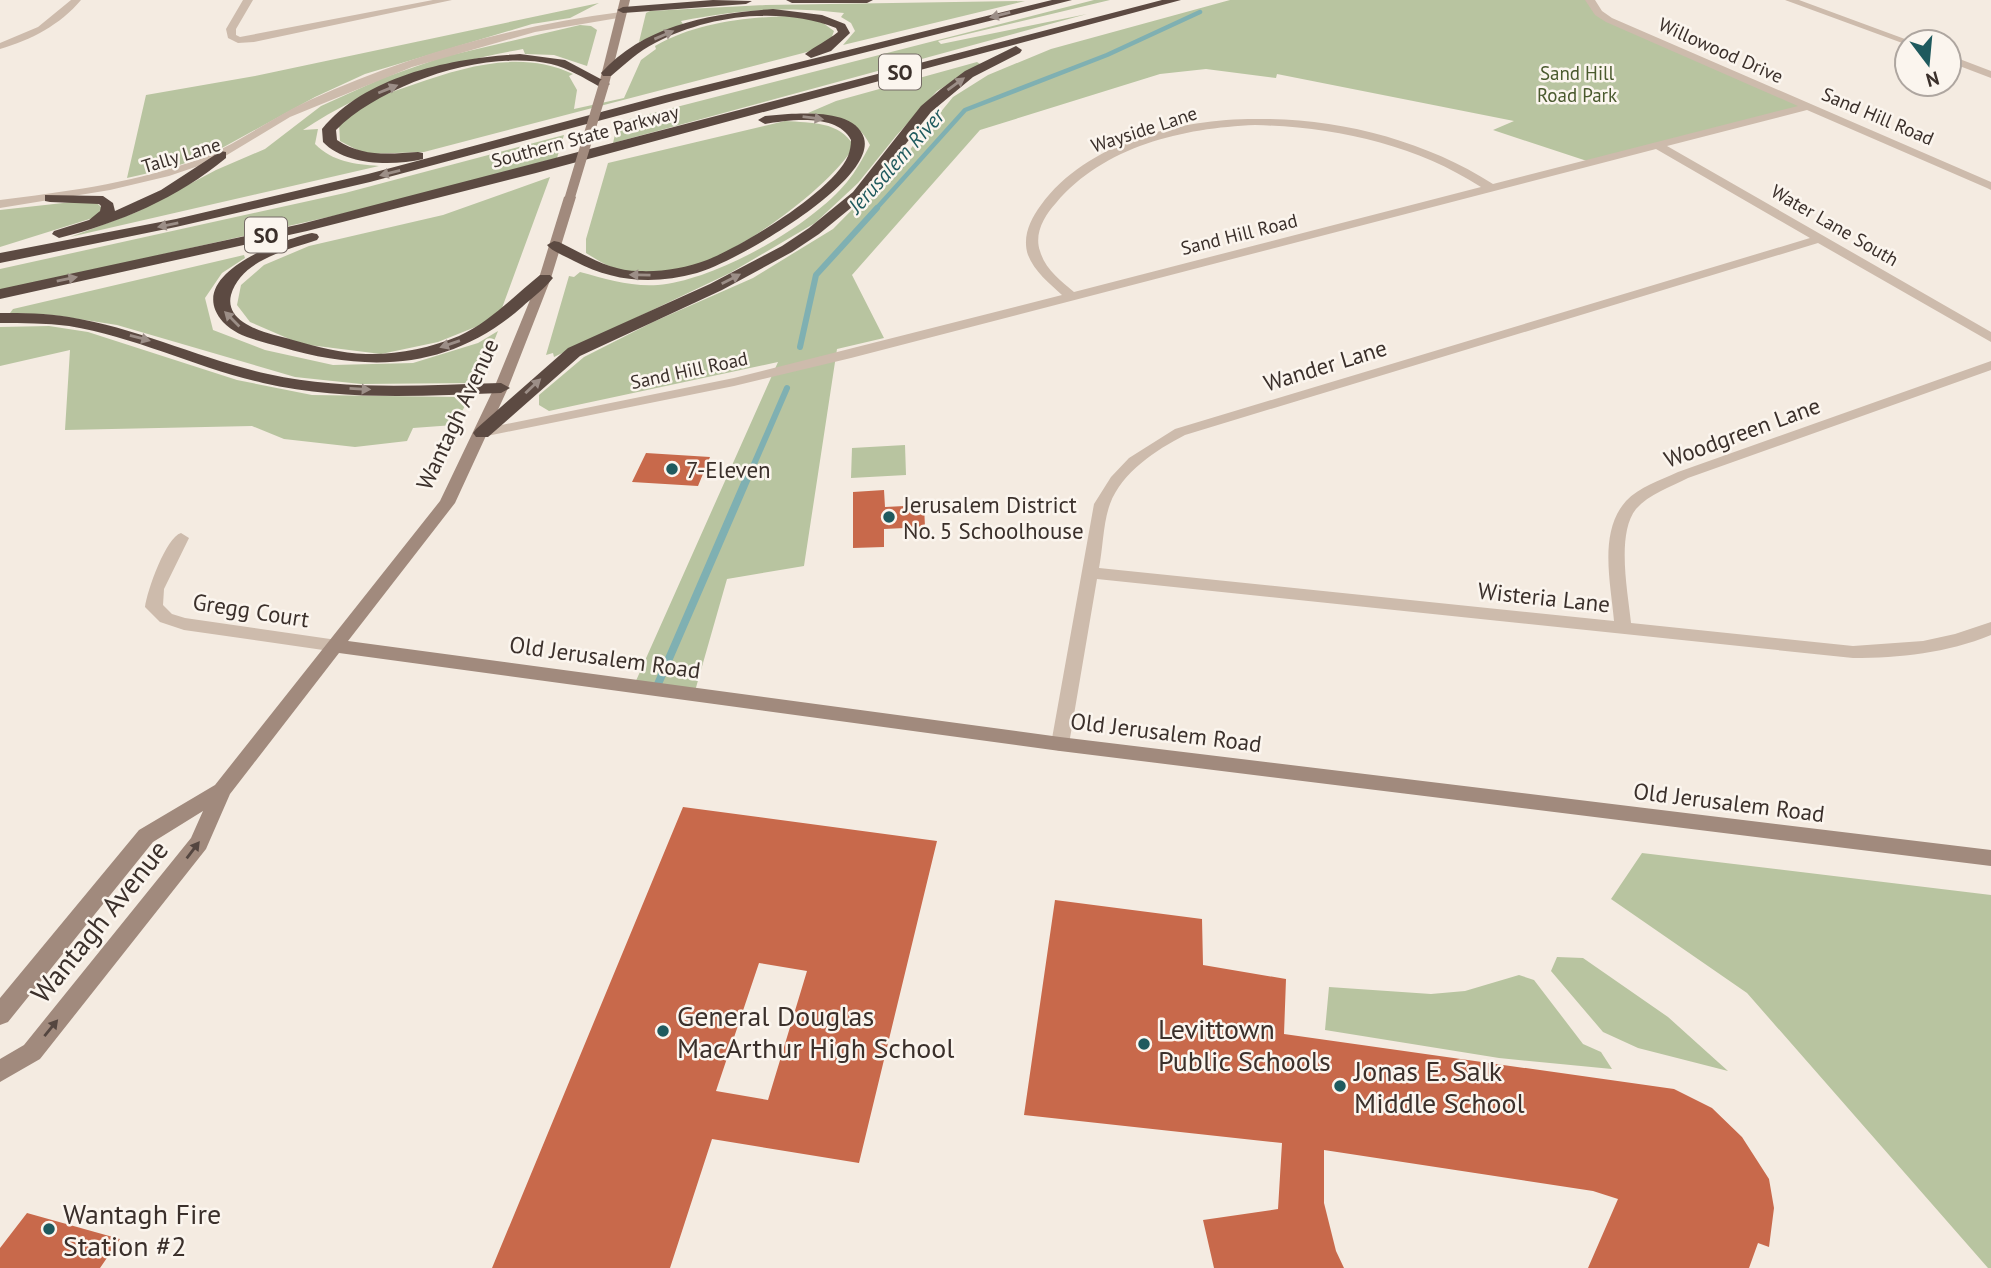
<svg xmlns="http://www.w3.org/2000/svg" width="1991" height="1268" font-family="'PT Sans',sans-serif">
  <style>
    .green { fill: #b8c4a0 }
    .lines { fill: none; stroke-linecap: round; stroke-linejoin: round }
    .stream-far2 { stroke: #7fb0b2; stroke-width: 4.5 }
    .stream-far1 { stroke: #7fb0b2; stroke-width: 6 }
    .stream { stroke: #7fb0b2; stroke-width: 8 }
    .building { fill: #c8694b; fill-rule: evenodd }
    .street { fill: #cdbbac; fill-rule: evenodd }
    .secondary { fill: #a18a7d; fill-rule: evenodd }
    .highway { fill: #5c4a42; fill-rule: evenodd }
    .secondary-bridge { stroke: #a18a7d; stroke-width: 10 }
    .oneway { fill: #9c8e87 }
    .oneway2 { fill: #544640 }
    .poi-dot { fill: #1f5a5e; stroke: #fbf5ee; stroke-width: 2.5 }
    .labels { text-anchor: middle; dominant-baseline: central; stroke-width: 5; stroke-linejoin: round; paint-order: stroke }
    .far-street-label { font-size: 19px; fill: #3b302b; stroke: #fbf5ee }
    .far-park-label { font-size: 19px; fill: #4a5a2e; stroke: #fbf5ee }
    .shield { fill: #fbf5ee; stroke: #756b66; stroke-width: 2 }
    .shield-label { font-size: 21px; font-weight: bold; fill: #3b302b }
    .far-water-label { font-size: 21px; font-style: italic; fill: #1f5a5e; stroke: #fbf5ee }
    .street-label { font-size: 23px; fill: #3b302b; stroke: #fbf5ee }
    .poi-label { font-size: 23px; fill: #3b302b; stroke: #fbf5ee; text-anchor: start }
    .near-street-label { font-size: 28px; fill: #3b302b; stroke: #fbf5ee }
    .near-poi-label { font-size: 28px; fill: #3b302b; stroke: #fbf5ee; text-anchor: start }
  </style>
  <rect width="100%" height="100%" fill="#f4ebe1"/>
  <path class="green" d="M1094 0H1110L938 41 941 44 1087 14 613 143 618 122Z
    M1230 0H1588L1596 13 1802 107 1590 162 1493 130 1514 121 1277 74 1276 78 1206 69 1160 74 980 130 852 275 884 338 837 349 804 566 727 579 695 691 635 683 778 362 549 411 539 405V395L584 357 653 322 753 278 833 229 903 158 953 97 988 75 1051 49Z
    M1025 1 843 45 855 31 851 23 841 17 844 13C781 6 742 10 681 21L683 24 639 42 646 13 650 11 766 5Z
    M599 3 570 18 532 24 365 74 315 97 211 154 171 168 127 178 146 95 255 76Z
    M787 16 819 20 834 31 830 42 807 52 424 152 365 154 340 141 339 124C360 103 388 93 415 84 467 66 521 50 573 74L569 76 577 90 574 109 624 98 641 60 656 49 655 46C696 23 741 18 787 16Z
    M580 25 591 26 597 30 587 66 554 55 525 54 523 49C442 64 372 84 303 130L318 129 315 144C333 162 354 164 379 166L70 237 137 212 216 170 265 149 321 106 383 78 443 57Z
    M977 62 980 64 937 91 896 136 858 183 815 223 730 273 554 357 553 353 546 355 569 276 574 277 580 272C606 279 631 287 658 285 716 280 811 226 847 182 856 171 863 158 870 145 856 117 836 118 808 113L836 101Z
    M785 121C812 123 839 121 854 146 832 186 738 254 693 266 678 271 656 274 640 274 620 273 603 264 586 253V239L608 163Z
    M564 135 557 158 364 209 0 291V269L345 193Z
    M550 177 502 308 483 324 438 342 381 354 301 344 250 322 237 305 241 285 264 265 309 246 443 215Z
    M81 201 97 203 102 208 96 217 0 247V210Z
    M244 255 245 258 222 273 205 298 213 330 265 350 333 365 413 363 478 343 498 331 479 379 471 383 361 384 295 377 117 325 53 315 10 313 13 309Z
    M49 326 88 332 237 380 312 395 457 397 465 406 454 425 413 428 407 441 355 447 284 439 252 426 65 430 70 350 0 366V327Z
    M905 445 906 475 851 478 852 448Z
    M1642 853 1991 895V1268H1988L1747 993 1611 899Z
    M1557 957 1583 958 1668 1017 1728 1071 1638 1048 1603 1032 1551 971Z
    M1519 975 1534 980 1583 1044 1601 1052 1612 1069 1499 1058 1325 1030 1329 987 1431 994 1465 991Z"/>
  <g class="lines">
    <path class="stream-far2" d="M875 210 965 110 1107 55 1200 12"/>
    <path class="stream-far1" d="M800 347 816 275 877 208
      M748 478 787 388"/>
    <path class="stream" d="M658 684 748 476"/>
  </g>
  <path class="building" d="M646 453 710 457 698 486 632 482Z
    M884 490 885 507 924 505 925 527 884 529V547L853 548V492Z
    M683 807 937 841 859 1163 712 1139 670 1268H492ZM759 963 807 971 768 1100 716 1091Z
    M1055 900 1202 919 1203 965 1286 979 1284 1034 1674 1089 1712 1108 1742 1137 1769 1179 1774 1208 1769 1247 1758 1243 1749 1268H1588L1618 1199 1593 1191 1324 1150V1203L1336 1251 1344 1268H1214L1203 1220 1278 1209 1282 1143 1024 1115Z
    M27 1213 120 1239 100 1268H0V1248Z"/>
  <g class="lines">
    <path class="street" d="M71 0H81C60 25 31 40 0 49V43L38 27Z
      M243 0H253L236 29V35L240 37 433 0H452L254 42 238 43 228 38 226 29Z
      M1585 0H1595L1602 11 1612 18 1991 182V190L1987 188 1807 110 1667 146 1991 332V342L1818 243 1185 435C1156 450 1122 472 1110 504 1103 523 1103 548 1099 568L1614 621C1611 584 1598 532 1626 501 1639 487 1661 480 1678 472L1991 361V370L1688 478C1671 487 1649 494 1636 509 1616 534 1628 593 1631 623L1853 646 1923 641 1955 634 1991 622V635C1947 653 1900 658 1853 658L1097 579 1069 744 1067 749 1060 751 1053 749 1051 744 1094 504 1111 477 1129 458 1175 429 1810 238 1656 149 851 358 734 386 482 437 475 433 482 429 734 378 1062 295C1050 284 1034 271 1028 255 1022 237 1030 220 1041 205 1087 142 1180 119 1255 119 1338 118 1424 140 1493 184L1798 106 1606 22 1595 15ZM1255 125C1335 127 1414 144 1481 187L1074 292C1061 281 1045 269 1040 251 1034 234 1044 216 1056 203 1104 146 1183 128 1255 125Z
      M1785 0H1799L1913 42 1905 44Z
      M621 12 624 13V17L535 32 412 67 290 117 222 158 169 176 110 190 0 208V200C63 192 127 184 188 163 232 149 268 119 310 100 409 55 513 26 621 12Z
      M1949 55 1991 71V78L1949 62Z
      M181 533 189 538 164 589 163 605 172 614 185 618 337 640 343 642 346 646 343 650 337 652 184 630 160 622 145 607C147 591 166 537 181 533Z"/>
    <path class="secondary" d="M620 0H630L609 84 604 87 599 84Z
      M570 193 576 197 551 278 508 388 455 503 348 641 1060 737 1991 850V866L1060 751 339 653 230 794 206 849 40 1059 0 1082V1059L24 1045 191 838 203 811 153 842 8 1022 0 1025V998L139 830 215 785 440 501 494 388 539 278 564 197Z"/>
    <path class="highway" d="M713 0 752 1 746 4 623 13 617 10 623 7Z
      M786 0H873L867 3H792Z
      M1052 0H1072L673 101 370 182 176 227 0 263V253L176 219 368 174 665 95Z
      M1162 0H1181L536 173 307 231 0 299V289L301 224Z
      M773 9 822 15 845 24 850 33 831 51 811 58 805 54C815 46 827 41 838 32L836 28C781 6 708 15 655 43 639 51 625 64 611 76H603L601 73C644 25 712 13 773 9Z
      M1016 46 1022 50 1020 53 973 77 931 112 863 198 819 234 792 252 722 290 580 356 488 437H476L473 433 476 429 568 348 710 284 782 246 809 228 853 192 921 106 941 89 965 71Z
      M520 54 565 60 610 84 604 88 600 87C584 78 568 68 551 64 486 49 382 84 336 130L337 140C362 157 389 154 418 152L423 153V159C393 166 346 166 323 142L322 129C367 74 454 58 520 54Z
      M788 114C810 113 856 111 864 138 877 182 733 263 697 273 653 285 614 282 574 261 565 256 553 252 547 245L554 241 559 242C585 255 610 271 639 271 662 272 686 268 707 260 743 246 833 191 848 156 850 151 851 145 851 140 837 113 790 120 765 124L758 120 765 116Z
      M221 151 226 152V158C178 198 119 223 59 238L52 234 54 231 89 220 100 211 101 206 99 204 50 202 45 201V195L103 196 113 203 115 211 161 190Z
      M312 233 317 234 319 237 317 240C287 250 241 260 231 295 228 307 234 316 243 322 258 332 276 335 293 340 317 347 341 353 366 354 397 355 430 348 459 336 490 322 514 296 540 275H550L553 278C544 289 532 298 522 307 450 370 369 373 281 347 262 341 238 338 223 322 182 275 281 240 312 233Z
      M0 313C23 313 46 313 69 317 138 328 200 359 268 374 345 391 423 385 501 383L510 388 501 393C421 396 341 401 263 383 197 368 136 337 69 326 46 323 23 323 0 323Z"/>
    <path class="secondary-bridge" d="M570 197 604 84"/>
  </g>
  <defs><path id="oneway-solid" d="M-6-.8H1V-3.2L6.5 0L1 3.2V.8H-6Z" transform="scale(1.75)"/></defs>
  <g class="oneway">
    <use href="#oneway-solid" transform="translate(1000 15) rotate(166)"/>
    <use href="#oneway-solid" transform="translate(664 35) rotate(-23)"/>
    <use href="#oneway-solid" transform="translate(956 84) rotate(-36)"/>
    <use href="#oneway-solid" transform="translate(388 89) rotate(-22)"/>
    <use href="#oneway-solid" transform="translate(813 118) rotate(7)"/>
    <use href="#oneway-solid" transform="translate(390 173) rotate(166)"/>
    <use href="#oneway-solid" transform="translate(168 225) rotate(169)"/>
    <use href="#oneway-solid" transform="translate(640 275) rotate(-179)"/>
    <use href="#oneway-solid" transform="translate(67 279) rotate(-12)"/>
    <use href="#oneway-solid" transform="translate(731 279) rotate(-27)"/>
    <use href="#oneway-solid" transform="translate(232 319) rotate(-135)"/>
    <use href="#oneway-solid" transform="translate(140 338) rotate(15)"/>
    <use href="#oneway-solid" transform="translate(450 344) rotate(161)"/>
    <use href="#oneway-solid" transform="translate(533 386) rotate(-43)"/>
    <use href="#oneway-solid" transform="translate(360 389) rotate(3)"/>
  </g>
  <g class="oneway2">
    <use href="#oneway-solid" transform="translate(193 850) rotate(-53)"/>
    <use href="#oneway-solid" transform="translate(51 1028) rotate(-51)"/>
  </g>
  <g class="poi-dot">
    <circle cx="672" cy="469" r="7"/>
    <circle cx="889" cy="517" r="7"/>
    <circle cx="663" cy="1031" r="7"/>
    <circle cx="1144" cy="1044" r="7"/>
    <circle cx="1340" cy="1086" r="7"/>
    <circle cx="49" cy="1229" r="7"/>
  </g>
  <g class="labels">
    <g class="far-street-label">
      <text transform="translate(1721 50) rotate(24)">Willowood Drive</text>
      <text transform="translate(1878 116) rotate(23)">Sand Hill Road</text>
      <text transform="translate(1144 129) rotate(-18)">Wayside Lane</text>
      <text transform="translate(585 136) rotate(-15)">Southern State Parkway</text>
      <text transform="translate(181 155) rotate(-17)">Tally Lane</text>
      <text transform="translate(1835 225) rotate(30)">Water Lane South</text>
      <text transform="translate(1239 234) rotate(-14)">Sand Hill Road</text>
      <text transform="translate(689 370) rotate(-12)">Sand Hill Road</text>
    </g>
    <g class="far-park-label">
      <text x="1577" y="73">Sand Hill<tspan x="1577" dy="22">Road Park</tspan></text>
    </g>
    <g class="shield">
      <rect x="879" y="54.5" width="42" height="35" rx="5"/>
      <rect x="245" y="217.5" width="42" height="35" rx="5"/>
    </g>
    <g class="shield-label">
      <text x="900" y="72">SO</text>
      <text x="266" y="235">SO</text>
    </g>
    <g class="far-water-label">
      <text transform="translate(896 161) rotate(-48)">Jerusalem River</text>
    </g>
    <g class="street-label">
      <text transform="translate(1325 365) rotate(-17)">Wander Lane</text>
      <text transform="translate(457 414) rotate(-65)">Wantagh Avenue</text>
      <text transform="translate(1742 432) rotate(-20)">Woodgreen Lane</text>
      <text transform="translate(1544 597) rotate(6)">Wisteria Lane</text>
      <text transform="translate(251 610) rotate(9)">Gregg Court</text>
      <text transform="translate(605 657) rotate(8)">Old Jerusalem Road</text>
      <text transform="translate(1166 732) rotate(7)">Old Jerusalem Road</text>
      <text transform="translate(1729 802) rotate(7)">Old Jerusalem Road</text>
    </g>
    <g class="poi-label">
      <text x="686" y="469">7-Eleven</text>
      <text x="903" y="504">Jerusalem District<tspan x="903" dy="26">No. 5 Schoolhouse</tspan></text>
    </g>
    <g class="near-street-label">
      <text transform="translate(99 921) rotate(-51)">Wantagh Avenue</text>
    </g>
    <g class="near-poi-label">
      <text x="677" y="1015">General Douglas<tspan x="677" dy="32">MacArthur High School</tspan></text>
      <text x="1158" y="1028">Levittown<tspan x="1158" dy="32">Public Schools</tspan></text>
      <text x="1354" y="1070">Jonas E. Salk<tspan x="1354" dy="32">Middle School</tspan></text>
      <text x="63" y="1213">Wantagh Fire<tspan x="63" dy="32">Station #2</tspan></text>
    </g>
  </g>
  <g transform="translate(1928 63) rotate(164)"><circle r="33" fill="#fbf5ee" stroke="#aea6a0" stroke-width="2"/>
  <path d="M0-5L12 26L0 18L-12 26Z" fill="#1f5a5e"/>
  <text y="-10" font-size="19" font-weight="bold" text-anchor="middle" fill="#3b302b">N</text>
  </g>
</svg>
